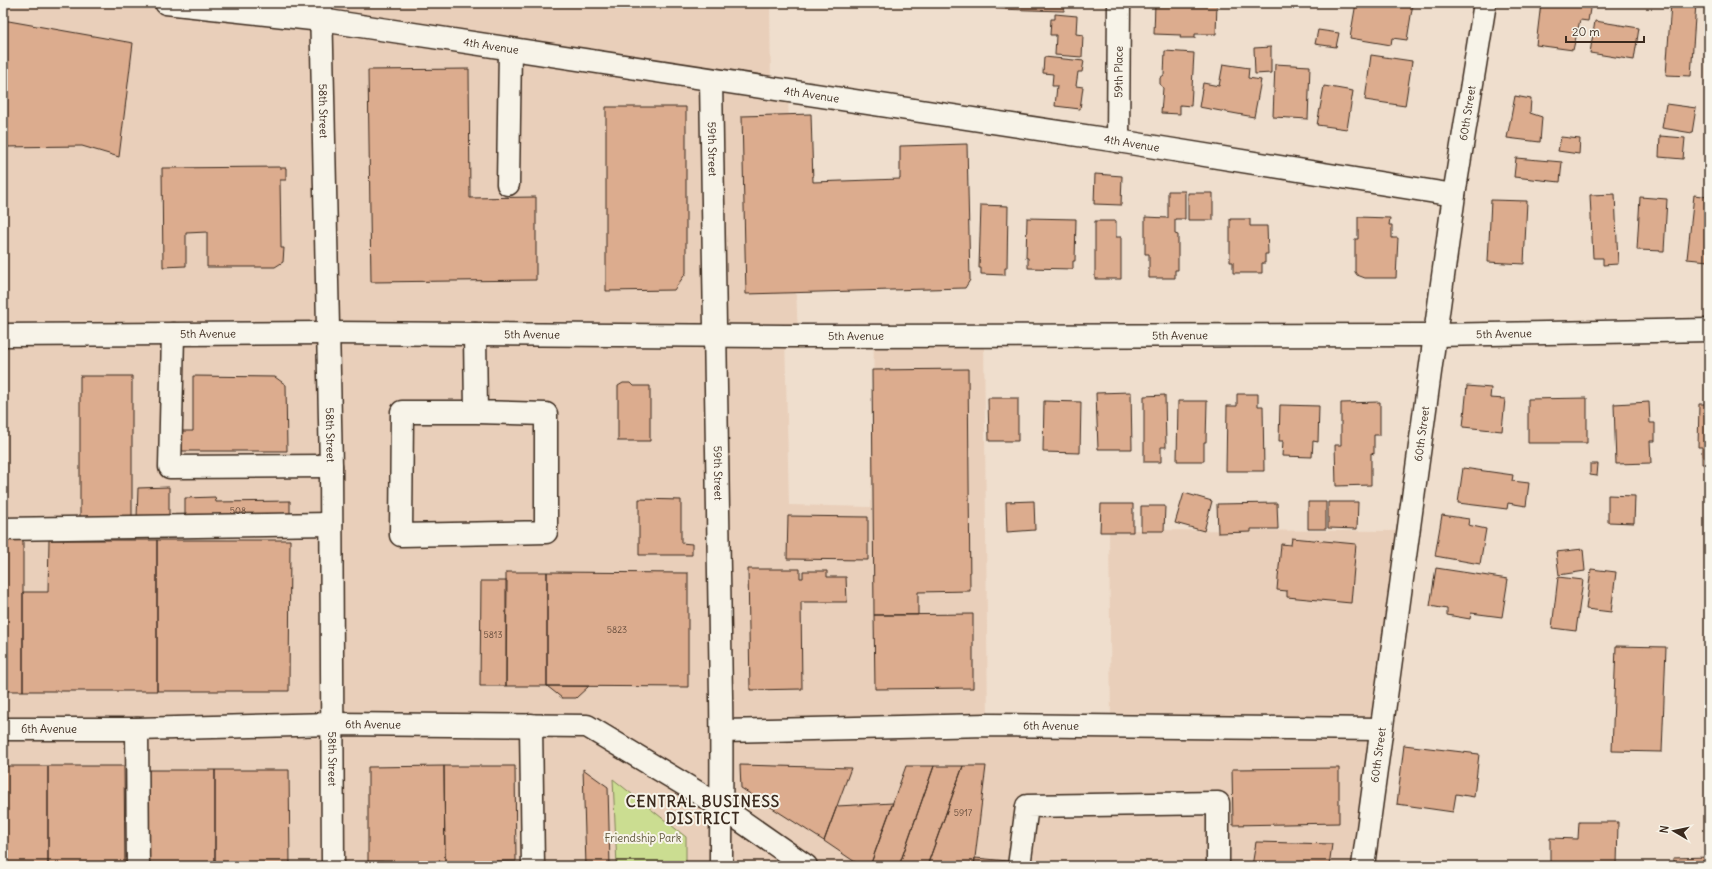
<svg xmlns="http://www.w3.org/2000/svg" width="1712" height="869" font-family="Delius,sans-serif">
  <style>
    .built { fill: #e9cfba }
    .green { fill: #cbdd91; stroke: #838458 }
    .building { fill: #dcac8e; stroke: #3b2a1e }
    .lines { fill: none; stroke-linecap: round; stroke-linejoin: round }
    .minor-casing { stroke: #3b2a1e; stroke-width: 25 }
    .minor { stroke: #f7f3e8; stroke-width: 22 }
    .labels { text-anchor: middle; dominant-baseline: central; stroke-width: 4; stroke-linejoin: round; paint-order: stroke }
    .number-label { font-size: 9px; fill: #634a3a }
    .street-label { font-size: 11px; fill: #3b2a1e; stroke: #f7f3e8 }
    .park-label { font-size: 11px; fill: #5f573b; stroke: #f7f3e8 }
    .district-label { font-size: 15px; font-weight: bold; letter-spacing: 1px; fill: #3b2a1e; stroke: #f7f3e8 }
  </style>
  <rect width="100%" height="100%" fill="#efdecd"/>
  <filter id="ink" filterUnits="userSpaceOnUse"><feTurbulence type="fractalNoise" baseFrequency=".025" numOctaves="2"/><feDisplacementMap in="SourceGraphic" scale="8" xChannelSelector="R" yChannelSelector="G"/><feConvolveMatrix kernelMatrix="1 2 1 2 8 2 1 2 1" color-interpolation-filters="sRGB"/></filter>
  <g filter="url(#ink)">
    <path class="built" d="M3 3H770L771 95 788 98 798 336H785L789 505 871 507 874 336 984 335 988 725 1111 726 1109 530 1408 531 1363 866H3Z"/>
    <path class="green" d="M613 779 686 837V866H617Z"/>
    <path class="building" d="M996 3H1064V11L996 9Z
      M1155 3H1217L1216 34H1195V38H1180L1181 35 1154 34Z
      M1356 3H1413L1407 40 1392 38 1391 45 1350 38Z
      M1541 3H1591L1588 21 1580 20 1573 50 1536 45Z
      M1671 3H1696L1691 76 1666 75Z
      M1055 14 1077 16 1076 34 1083 35 1082 57 1055 55 1056 35H1050L1051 19H1055Z
      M3 20 133 43 119 157 82 146 3 147Z
      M1595 21 1639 28 1634 60 1590 53Z
      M1318 30 1339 33 1336 47 1315 44Z
      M1271 47V73L1255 74 1254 48Z
      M1165 51 1194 53 1191 106 1180 105V114L1161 113 1163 88 1160 84V78L1164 75Z
      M1371 55 1412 61 1405 106 1365 100Z
      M1044 57 1084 61 1082 72H1078L1076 86 1083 87 1080 109 1055 106 1057 86H1052L1053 74 1043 73Z
      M1223 64 1249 68 1248 78 1261 80 1254 117 1199 107 1203 83 1219 86Z
      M1275 64 1310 66 1308 119 1273 117Z
      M469 69 470 198 536 197V280L371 282 368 70Z
      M1324 86 1353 91 1347 129 1317 125Z
      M1515 96 1531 99 1530 113 1542 117 1540 142 1507 138Z
      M1666 104 1696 108 1692 133 1662 128Z
      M606 107H686V273L674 290 606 291Z
      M811 114 813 182 900 179V146L967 144 970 280 965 288 746 294 742 116Z
      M1660 136 1685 138 1683 159 1659 157Z
      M1561 137 1580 139 1579 154 1558 151Z
      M1516 158 1562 162 1560 182 1514 177Z
      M280 167V168H286V180H280L281 245V248H284L283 262 275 267H207V232L186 233V266L163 267 162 168Z
      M1095 174 1122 176 1121 205 1094 204Z
      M1168 191H1185V219H1175V234L1178 235V270H1175V278H1149V254H1145V217L1168 218Z
      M1188 193H1213V220H1188Z
      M1615 194 1618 264 1603 265V258H1593L1590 195Z
      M1694 195 1709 197V261L1687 259Z
      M1640 197 1667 199 1664 251 1637 250Z
      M1491 200 1527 201 1524 264 1488 262Z
      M981 205 1008 206 1007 268H1005V275L981 274V268H979Z
      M1358 217 1390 218 1389 225H1392V238H1398L1396 278H1365L1357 275 1355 272V239H1358Z
      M1027 218 1076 219 1075 261H1073V269L1028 268V258H1026Z
      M1230 219H1250V226H1267L1268 254H1265V263H1262V273H1233V262H1230Z
      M1095 221H1116V237H1121V279H1095Z
      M968 369 970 591 918 592V615H874L872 370Z
      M80 376H132V522H80Z
      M193 376 275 377 286 385 287 451H182V431H193Z
      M623 383H631L634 386H650V441H618V386Z
      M1467 386 1491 388 1490 398 1505 399 1502 431 1463 427Z
      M1131 392 1132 449H1098L1096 393Z
      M1237 394H1258V406H1263L1264 471H1226L1227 406H1237Z
      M1165 395 1166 447H1161V462H1144V396Z
      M988 398H1018V441H989Z
      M1587 398V443H1528V399Z
      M1044 401 1081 402 1080 453 1043 452Z
      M1178 401H1207L1206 442H1204V461H1177Z
      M1380 402V435H1374V454L1371 453V485L1336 486 1335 445H1341V403Z
      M1649 402 1650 423H1655V441H1650L1651 463 1616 464 1614 404Z
      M1699 404H1709V464H1702V447H1698Z
      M1280 405 1319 406 1318 442 1313 441 1312 457 1282 456 1283 441H1279Z
      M1590 464H1598L1597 476 1590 475Z
      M1463 468 1513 475 1512 481 1529 483 1526 506 1508 503 1507 509 1458 503Z
      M169 487V517L137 518 138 488Z
      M1184 493 1212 501 1204 531 1175 523Z
      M1608 495 1635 496 1634 523 1608 522Z
      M215 497 216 502 290 501V520H185V498Z
      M639 499 681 500V543L692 544V555H639Z
      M1034 501 1035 530 1007 532 1006 502Z
      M1308 502H1326V529H1308Z
      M1328 502H1358L1357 529 1328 528Z
      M1277 503 1278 529H1251V532L1218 533 1217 504Z
      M1101 504H1133V532H1100Z
      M1141 506H1165L1164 531H1141Z
      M1442 515 1469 519 1468 525 1486 529 1480 564 1435 556Z
      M788 516 868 517V560L787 559Z
      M1292 538 1356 544 1351 603 1287 597V591L1277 590 1281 544 1291 545Z
      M3 540H23V691H3Z
      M49 540H157V691H23V592H48Z
      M157 540H290L289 691H157Z
      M1583 549 1585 571 1559 575 1556 552Z
      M1436 568 1508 579 1502 617 1471 613 1470 619 1447 615V609L1430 606Z
      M748 569H800V578H803V571H827V577H846L847 602H801L802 689 750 690Z
      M1591 569 1616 572 1611 612 1586 609Z
      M506 572H547V686H506Z
      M547 572 688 573V687L547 686Z
      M1558 577 1583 580 1576 631 1552 628Z
      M481 581H507L506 686H480Z
      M973 614V688L875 689 874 615Z
      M1616 646 1666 647 1662 752 1612 751Z
      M547 686H589L576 698H562Z
      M1404 745 1479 754 1474 797 1456 794 1453 812 1397 804Z
      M740 765 851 768 824 841 741 788Z
      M3 766H48V866H3Z
      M48 766H124L125 866H48Z
      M444 766 445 862H368V767Z
      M444 766H515L516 861 445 862Z
      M906 766H934L899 866H870Z
      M934 766H963L927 866H899Z
      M963 766H986L974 866H927Z
      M1339 768V823L1233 825 1232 769Z
      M583 769 608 787 610 866H586Z
      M140 770H215V866H140Z
      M215 770H289L290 866H215Z
      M893 803 870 866H861L824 841 837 806Z
      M1579 822H1618L1617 866H1550V838L1578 839Z
      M1256 842 1332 844 1329 866H1252Z
      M1709 857V866H1673V858Z
      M975 858 1008 861 1007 866H974Z"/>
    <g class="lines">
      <g class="minor-casing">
        <g id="minor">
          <path id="s1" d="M166 3 321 20 1118 141 1454 195"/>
          <path id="s2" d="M321 3 331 466 333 866"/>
          <path id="s3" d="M711 80C715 286 719 491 721 696 722 753 721 809 721 866"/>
          <path id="s4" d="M1118 141 1119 3"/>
          <path d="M508 184 510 50"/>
          <path d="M173 334 170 467 331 466"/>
          <path d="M475 334 476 412H402L401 535 546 532V414L476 412"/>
          <path id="s5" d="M3 335 328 333 785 336 1435 335 1709 330"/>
          <path d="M3 529 331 524"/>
          <path d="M531 725 533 866"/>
          <path id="s6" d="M3 729H137L332 724 587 726 720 806 806 866"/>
          <path d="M137 729 138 866"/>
          <path id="s7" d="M722 731 987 725 1381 729"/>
          <path d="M1019 866 1027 806 1218 803V866"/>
          <path id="s8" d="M1363 866 1454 195 1485 3"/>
        </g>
      </g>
      <use href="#minor" class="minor"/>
    </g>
  </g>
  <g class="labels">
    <g class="number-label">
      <text x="238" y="510">508</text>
      <text x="617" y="629">5823</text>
      <text x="493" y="634">5813</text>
      <text x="963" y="812">5917</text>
    </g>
    <g class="street-label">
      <text stroke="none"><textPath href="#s1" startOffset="328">4th Avenue</textPath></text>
      <text stroke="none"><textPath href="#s4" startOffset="69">59th Place</textPath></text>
      <text stroke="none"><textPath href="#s1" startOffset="652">4th Avenue</textPath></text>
      <text stroke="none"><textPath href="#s2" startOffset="108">58th Street</textPath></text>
      <text stroke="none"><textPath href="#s8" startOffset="760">60th Street</textPath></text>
      <text stroke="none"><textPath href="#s1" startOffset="976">4th Avenue</textPath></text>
      <text stroke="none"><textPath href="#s3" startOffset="69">59th Street</textPath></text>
      <text stroke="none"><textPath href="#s5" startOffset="205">5th Avenue</textPath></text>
      <text stroke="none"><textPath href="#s5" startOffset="529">5th Avenue</textPath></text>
      <text stroke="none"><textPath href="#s5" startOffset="1501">5th Avenue</textPath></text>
      <text stroke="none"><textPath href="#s5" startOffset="1177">5th Avenue</textPath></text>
      <text stroke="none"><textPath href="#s5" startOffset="853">5th Avenue</textPath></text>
      <text stroke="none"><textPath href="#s2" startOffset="432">58th Street</textPath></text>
      <text stroke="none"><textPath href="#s8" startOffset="436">60th Street</textPath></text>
      <text stroke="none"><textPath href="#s3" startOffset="393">59th Street</textPath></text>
      <text stroke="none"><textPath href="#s6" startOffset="370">6th Avenue</textPath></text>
      <text stroke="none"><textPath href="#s7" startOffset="329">6th Avenue</textPath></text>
      <text stroke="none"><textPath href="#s6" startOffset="46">6th Avenue</textPath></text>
      <text stroke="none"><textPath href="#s8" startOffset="112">60th Street</textPath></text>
      <text stroke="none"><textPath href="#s2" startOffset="756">58th Street</textPath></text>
    </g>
    <g class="park-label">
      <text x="643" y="838">Friendship Park</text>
    </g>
    <g class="district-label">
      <text x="703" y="801">CENTRAL BUSINESS<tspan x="703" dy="17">DISTRICT</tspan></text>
    </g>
  </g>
  <rect width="1712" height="869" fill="none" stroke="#f7f3e8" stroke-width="16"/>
  <rect x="8" y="8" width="1696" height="853" fill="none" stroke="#3b2a1e" stroke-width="1.5" filter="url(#ink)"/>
  <g transform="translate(1674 831) rotate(279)" stroke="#f7f3e8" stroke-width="3" paint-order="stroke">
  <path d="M0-3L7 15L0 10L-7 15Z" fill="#3b2a1e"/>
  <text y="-6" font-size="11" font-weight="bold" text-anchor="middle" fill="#3b2a1e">N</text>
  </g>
  <path d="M1566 36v6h78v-6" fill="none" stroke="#3b2a1e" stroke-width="2"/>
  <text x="1572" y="36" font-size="12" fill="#3b2a1e" stroke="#f7f3e8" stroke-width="3" paint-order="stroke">20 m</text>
</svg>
